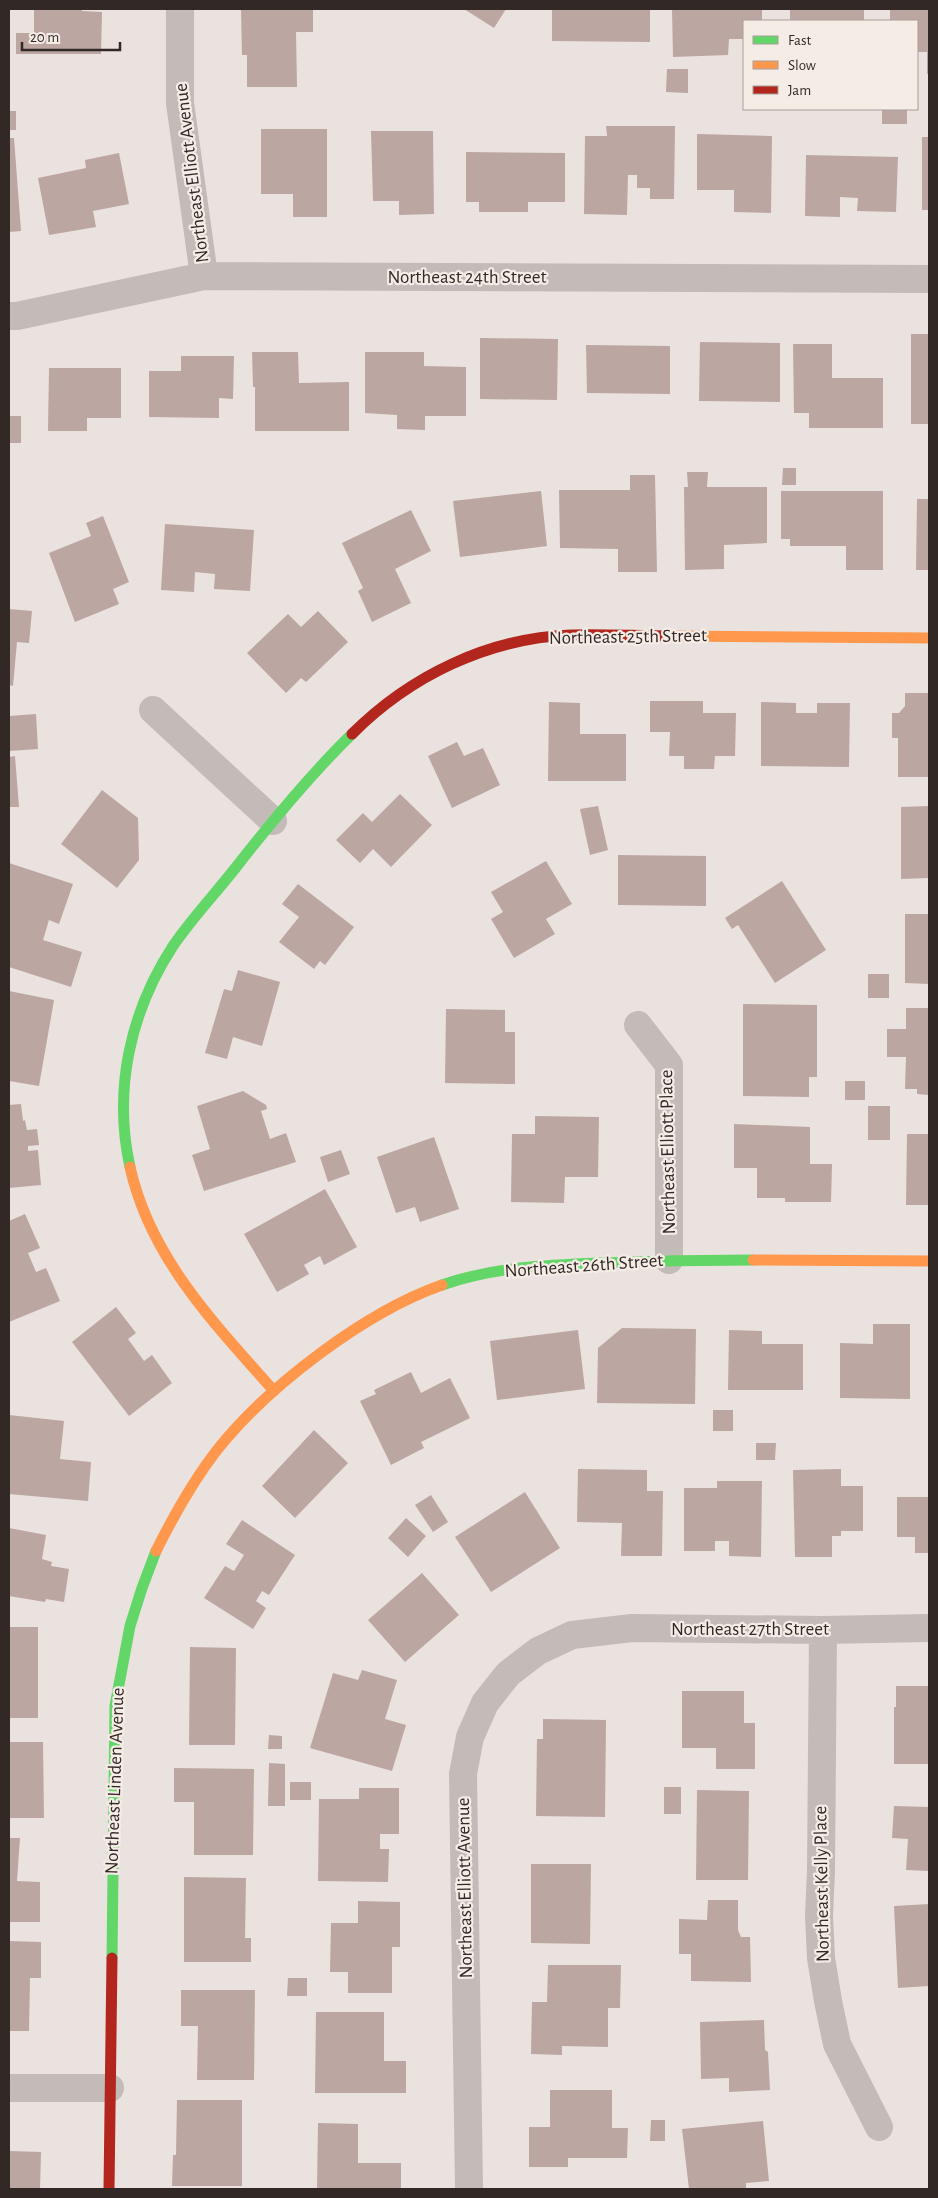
<svg xmlns="http://www.w3.org/2000/svg" width="938" height="2198" font-family="'Alegreya Sans',sans-serif">
  <style>
    .building { fill: #bba6a2 }
    .lines { fill: none; stroke-linecap: round; stroke-linejoin: round }
    .street { stroke: #c2bbb8; stroke-width: 28 }
    .fast { stroke: #63d668; stroke-width: 11 }
    .slow { stroke: #ff974d; stroke-width: 11 }
    .jam { stroke: #b3261e; stroke-width: 11 }
    .labels { text-anchor: middle; dominant-baseline: central; stroke-width: 4.5; stroke-linejoin: round; paint-order: stroke }
    .street-label { font-size: 19px; fill: #322927; stroke: #f6ece6 }
  </style>
  <rect width="100%" height="100%" fill="#eae2de"/>
  <path class="building" d="M34 9H82V11L102 12 101 54H16V33H34Z
    M241 9H313V32H296L297 87H247V55H242Z
    M464 9H506L494 28Z
    M552 9H650V42L552 41Z
    M672 9H762V21H744V39H729L728 55 673 57Z
    M790 9H864V21H790Z
    M890 9H929V74H927V52H917V21H890Z
    M667 69H688V93L666 92Z
    M882 109H907V124H882Z
    M9 111H16V130H9Z
    M606 126H675L674 199H650V188H637V175H628L627 215 584 214 585 136H607Z
    M261 129H327V217H293V194H261Z
    M371 131H433L434 214 399 215V201H373Z
    M697 134 772 136 771 213 734 212V190H697Z
    M922 137H929V210H922Z
    M9 138H14L21 231 9 232Z
    M466 152 565 153V202H528V212H479V202H466Z
    M119 153 129 204 93 211 96 227 49 235 38 178 86 168 85 160Z
    M806 155 898 157 896 212 857 211 858 198 840 197V217L805 216Z
    M911 334H929V424H911Z
    M480 338 558 339 557 400 480 399Z
    M700 342 780 343V402L699 401Z
    M793 344H832V378H883V428H809V413H794Z
    M586 345 670 346V394L587 393Z
    M252 352H298L299 383 349 382V431H255V387H253Z
    M365 352H424V366L466 367V416H425V430L397 429V415L365 413Z
    M181 356H234L233 399 219 398V418L149 417V371H181Z
    M49 368H121V418H87V431H48Z
    M9 416H21V443H9Z
    M783 468H796V485H782Z
    M687 472H708L707 487H767V543L724 545V569L685 570 684 487H688Z
    M630 475H655L657 572H618V549L560 548 559 490H630Z
    M541 491 547 546 460 557 453 501Z
    M781 491H883V570H846V546H790V539H781Z
    M917 499H929V570H916Z
    M411 510 431 551 395 569 411 603 372 622 358 591 363 588 342 543Z
    M103 516 129 582 113 589 119 604 75 622 49 553 91 536 86 523Z
    M165 524 254 530 250 591 214 589 215 574 195 572 194 592 161 590Z
    M9 609 32 611 29 643 17 642 13 686 9 685Z
    M318 611 348 642 306 682 301 678 286 693 247 653 288 614 301 627Z
    M905 693H929V777H898V738H892V713H899L905 706Z
    M650 701H703V713H736L735 756H715L714 769H684V756H669L670 732H650Z
    M549 702 580 703V734H626V781H548Z
    M761 702 796 703V713H817V703H850L849 767 761 766Z
    M36 714 38 749 9 751V716Z
    M457 742 464 756 483 748 500 785 452 808 428 756Z
    M15 756 19 807H9V757Z
    M102 790 138 818 139 860 117 888 61 844Z
    M400 794 432 825 391 867 373 849 360 863 336 840 363 813 372 822Z
    M598 806 608 850 590 855 580 809Z
    M929 806V878L901 879V807Z
    M618 855 706 856V906L618 905Z
    M546 861 572 904 546 919 555 934 514 958 491 919 503 912 491 892Z
    M9 863 73 884 59 924 49 920 43 940 82 952 71 987 9 967Z
    M782 881 826 950 775 983 738 925 732 929 725 918Z
    M298 884 354 927 325 965 320 961 314 969 279 942 299 917 282 904Z
    M905 914H929V984L905 983Z
    M238 970 280 982 262 1046 233 1037 227 1059 205 1053 224 989 232 991Z
    M868 974H889V998H868Z
    M9 991 54 1000 39 1086 9 1081Z
    M743 1004 817 1005V1077H809V1097L743 1096Z
    M906 1008H929V1095L917 1094V1089H905L906 1057H887V1029H906Z
    M446 1009 505 1010V1032H515V1084L445 1083Z
    M845 1081H865V1100H845Z
    M243 1091 266 1105 267 1109 261 1111 270 1139 286 1133 296 1162 204 1191 192 1155 210 1149 197 1106Z
    M21 1104 23 1121 25 1120 27 1130 37 1129 39 1145 28 1146V1151L38 1150 41 1185 9 1188V1105Z
    M868 1106H890V1140H868Z
    M535 1116 599 1117 598 1177H565L564 1203 511 1202 512 1134H535Z
    M734 1124 810 1127V1164H832L831 1202H785V1198H757V1168H734Z
    M907 1134H929V1205H906Z
    M434 1137 459 1209 420 1222 415 1207 396 1213 377 1157Z
    M341 1150 350 1174 328 1182 320 1157Z
    M325 1189 357 1247 324 1265 320 1256 304 1265 309 1274 277 1292 244 1234Z
    M25 1214 40 1248 28 1253 36 1272 46 1268 60 1301 9 1322V1221Z
    M116 1307 136 1333 128 1339 144 1361 152 1355 172 1383 129 1416 72 1342Z
    M873 1324H910V1399L840 1398V1343L873 1344Z
    M622 1328 696 1329 695 1404 597 1403 598 1348Z
    M578 1330 585 1389 497 1400 490 1341Z
    M729 1330 762 1331V1344H803V1390H728Z
    M411 1372 421 1393 450 1378 470 1418 421 1442 424 1448 391 1465 360 1401 376 1394 374 1390Z
    M713 1410H733V1431H713Z
    M9 1415 64 1421 60 1459 91 1462 88 1501 9 1494Z
    M314 1430 348 1463 295 1518 262 1486Z
    M756 1443H776L775 1460H756Z
    M578 1469 647 1470V1491H663L662 1556H621L622 1523 577 1522Z
    M841 1469V1486H863V1531H841V1536H832V1557H795L793 1470Z
    M717 1481H762L761 1557 729 1556V1541H715V1551H684V1488H717Z
    M525 1492 560 1548 491 1592 455 1537Z
    M431 1495 448 1522 433 1532 415 1505Z
    M897 1497H929V1553H915V1537H897Z
    M406 1518 426 1536 408 1557 388 1538Z
    M242 1520 295 1555 269 1595 262 1591 256 1601 266 1608 253 1629 204 1598 225 1566 234 1571 244 1555 226 1544Z
    M9 1528 46 1535 42 1559 52 1562 51 1566 69 1569 64 1602 46 1599 45 1602 9 1596Z
    M422 1573 459 1615 405 1662 368 1620Z
    M9 1627H38V1718H9Z
    M190 1647 236 1648 235 1745H189Z
    M362 1670 397 1680 385 1719 406 1725 392 1771 310 1748 333 1673 358 1680Z
    M896 1686H929V1764H894V1707H896Z
    M682 1691H744V1723H755V1769H716V1748H682Z
    M543 1719 606 1720 605 1817 536 1816 537 1739H543Z
    M269 1735 282 1736V1749H268Z
    M9 1742H43L44 1818H9Z
    M269 1763 285 1764V1806H268Z
    M174 1768 254 1769 253 1855H194V1802H174Z
    M290 1782H311V1800H290Z
    M664 1787H681V1814H664Z
    M359 1788H399V1834H380V1849H389L388 1882 318 1881 319 1799H359Z
    M697 1790 749 1791 748 1880H696Z
    M894 1806 929 1807V1871L906 1870 908 1839 892 1838Z
    M9 1838H20L17 1881 40 1882V1922H9Z
    M531 1864H591L590 1944 531 1943Z
    M184 1877 246 1878 245 1938H251V1962H184Z
    M708 1900H738V1930L741 1937H750L751 1982 691 1981V1954H679V1919L707 1920Z
    M358 1901 400 1902V1947H392V1993H348V1972H330L331 1923H358Z
    M929 1904V1986L898 1988 894 1906Z
    M9 1941 41 1942V1978H30L29 2031H9Z
    M548 1965H621L620 2008H608V2047L562 2046V2055L531 2054 532 2002H547Z
    M288 1978H307V1996H287Z
    M181 1990H255L254 2080H197L198 2026H181Z
    M316 2012H384V2061H406V2093H315Z
    M764 2020 765 2050 768 2052 770 2090 729 2092V2078L701 2079 700 2022Z
    M550 2090H612V2128H628L627 2158H568V2167H529V2127H550Z
    M177 2100H242V2186H172L173 2155H176Z
    M651 2120H665V2141H650Z
    M763 2121 769 2181 746 2183V2189H689L682 2129Z
    M318 2123 358 2124V2163H401V2189H317Z
    M9 2151 41 2152 40 2189H9Z"/>
  <g class="lines">
    <path class="street" d="M180 9V103L204 276
      M9 316H17L204 276 929 279
      M153 710 273 821
      M638 1025 669 1065V1260
      M823 1630 821 1871 819 1915 821 1958 828 2001 837 2044 879 2127
      M9 2088H110
      M469 2189 463 1774 470 1737 485 1703 508 1674 538 1651 572 1635 632 1628 823 1630 929 1628"/>
    <path class="fast" d="M130 1167C113 1090 130 1012 173 946 192 918 216 893 237 866 273 820 310 775 352 734
      M442 1285C494 1267 546 1265 600 1263 651 1261 702 1260 753 1260
      M112 1958 115 1706 130 1626 142 1588 156 1551"/>
    <path class="slow" d="M670 636 929 638
      M130 1167C150 1258 215 1324 274 1391
      M753 1260 929 1261
      M156 1551C174 1515 193 1481 217 1450 268 1386 365 1312 442 1285"/>
    <path class="jam" d="M352 734C410 676 488 638 571 635 604 634 637 636 670 636
      M109 2189 112 1958"/>
  </g>
  <g class="labels">
    <g class="street-label">
      <text transform="translate(192 173) rotate(-97)">Northeast Elliott Avenue</text>
      <text x="467" y="277">Northeast 24th Street</text>
      <text transform="translate(628 637) rotate(-1)">Northeast 25th Street</text>
      <text transform="translate(668 1152) rotate(-91)">Northeast Elliott Place</text>
      <text transform="translate(584 1266) rotate(-4)">Northeast 26th Street</text>
      <text x="750" y="1629">Northeast 27th Street</text>
      <text transform="translate(115 1781) rotate(-88)">Northeast Linden Avenue</text>
      <text transform="translate(822 1884) rotate(-91)">Northeast Kelly Place</text>
      <text transform="translate(465 1888) rotate(-91)">Northeast Elliott Avenue</text>
    </g>
  </g>
  <rect width="938" height="2198" fill="none" stroke="#322927" stroke-width="20"/>
  <rect x="743" y="20" width="175" height="90" fill="#f6ece6" stroke="#a89e9a"/>
  <rect x="753" y="36" width="25" height="8" fill="#63d668" stroke="#a89e9a"/>
  <text x="788" y="45" font-size="15" fill="#322927">Fast</text>
  <rect x="753" y="61" width="25" height="8" fill="#ff974d" stroke="#a89e9a"/>
  <text x="788" y="70" font-size="15" fill="#322927">Slow</text>
  <rect x="753" y="86" width="25" height="8" fill="#b3261e" stroke="#a89e9a"/>
  <text x="788" y="95" font-size="15" fill="#322927">Jam</text>
  <path d="M22 42v8h98v-8" fill="none" stroke="#322927" stroke-width="2.5"/>
  <text x="30" y="42" font-size="15" fill="#322927" stroke="#f6ece6" stroke-width="4" paint-order="stroke">20 m</text>
</svg>
